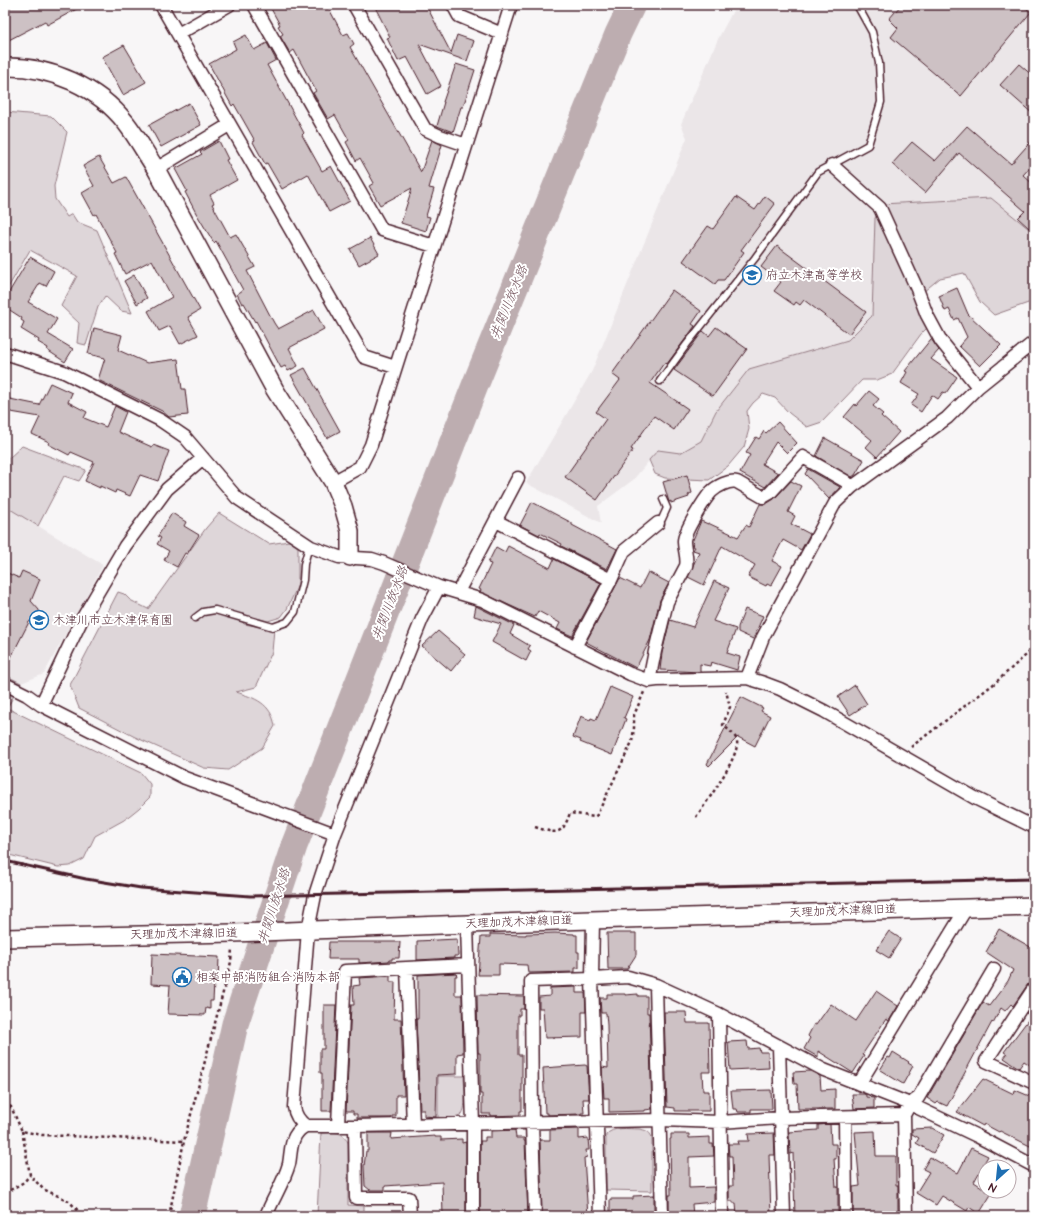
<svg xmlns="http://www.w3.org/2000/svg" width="1039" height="1221" font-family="'Architects Daughter','Klee One',sans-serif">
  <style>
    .built { fill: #ebe6e8 }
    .green { fill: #ded6d9; stroke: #947a82 }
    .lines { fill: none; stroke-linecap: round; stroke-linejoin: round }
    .river { stroke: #bdadb0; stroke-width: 27 }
    .building { fill: #cdc1c4; stroke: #4a1f2b }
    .lane-casing { stroke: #4a1f2b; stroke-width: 9 }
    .street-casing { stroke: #4a1f2b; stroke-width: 15 }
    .secondary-casing { stroke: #4a1f2b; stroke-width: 20 }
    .path { stroke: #4a1f2b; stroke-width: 2.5; stroke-dasharray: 3 3; stroke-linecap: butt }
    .lane { stroke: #fff; stroke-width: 6 }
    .street { stroke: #fff; stroke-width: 12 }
    .secondary { stroke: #fff; stroke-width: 17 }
    .rail { stroke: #4a1f2b; stroke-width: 3 }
    .labels { text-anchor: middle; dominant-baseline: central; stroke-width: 4; stroke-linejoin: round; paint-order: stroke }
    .poi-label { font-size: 12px; fill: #4a1f2b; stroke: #fff; text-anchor: start }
    .street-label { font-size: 12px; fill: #4a1f2b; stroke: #fff }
    .water-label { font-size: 13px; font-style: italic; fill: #72515a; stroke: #fff }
  </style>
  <rect width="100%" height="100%" fill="#f8f6f7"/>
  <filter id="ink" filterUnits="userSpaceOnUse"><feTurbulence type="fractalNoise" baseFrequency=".025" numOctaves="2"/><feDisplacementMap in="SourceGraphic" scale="8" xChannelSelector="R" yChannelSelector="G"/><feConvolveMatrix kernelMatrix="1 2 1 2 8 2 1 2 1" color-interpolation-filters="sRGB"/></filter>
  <g filter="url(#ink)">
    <path class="built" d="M736 5H1034V233L991 198 882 204 875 218 872 316 848 340 749 369 716 411 701 441 680 453 658 450 633 480 598 506 601 523 526 483 592 371 687 138 681 124 718 39Z
      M5 506 103 565 44 674 21 683 5 675Z"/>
    <path class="green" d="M5 112 51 116 67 132 54 186 55 199 67 217 72 214 77 222 97 230 132 313 121 311 105 296 98 307 86 345 77 343 79 323 61 306 77 276 30 250 5 293Z
      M991 198 1034 233V301L994 315 980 302 964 273 940 278 923 292 882 204Z
      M877 215 918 296 927 328 921 334 892 374 877 380H862L822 422 807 427 789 413 775 398 763 394 753 403 747 411 749 429 744 447 728 466 709 480 665 478 655 474 649 460 658 450 680 453 701 441 716 411 749 369 848 340 872 316 875 218Z
      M22 446 86 470 79 481 64 476 38 526 5 506V454L9 458Z
      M219 513 269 544 289 541 298 547V585L287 609 281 617 268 621 242 614 239 618 244 624 274 629 272 652 256 687 236 692C255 698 271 703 275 726L262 748 228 770 204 768 135 737 79 708 70 685 118 592 124 594 130 600 148 609 206 528Z
      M5 675 21 683 7 708 141 773 150 784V797L139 808 124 820 95 836 84 859 70 866 58 867 5 854Z
      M438 1076H464C464 1085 468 1111 460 1116 454 1119 444 1118 438 1118Z
      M639 1129C645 1130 650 1131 652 1138V1191L606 1190V1135C613 1126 628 1129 639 1129Z
      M321 1133C332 1133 344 1130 348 1143V1205L364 1206V1216H317Z"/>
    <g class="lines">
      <path class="river" d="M192 1216 235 1024 294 846 476 383 618 34 632 5"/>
    </g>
    <path class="building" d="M5 5H84L47 25 45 21 5 42Z
      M269 5H327L343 35 348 33 354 44 350 47 421 172 432 140 442 145 429 188 434 189 426 216 430 217 426 231 401 223 412 188 380 205 369 186 374 183 360 158 356 161 346 142 349 140 335 115 328 119 313 93 316 91 294 50 290 53 280 36 283 34 278 26 280 25Z
      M374 5H426L451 53 457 35 474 41 467 61 419 44 441 86 427 94 407 57 398 61 387 38 390 37Z
      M901 5H1022L1031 12 961 96 891 37 898 28 889 19Z
      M246 35 254 50 267 43 276 60 267 65 304 133 302 135 322 171 331 166 350 201 329 212 308 174 282 189 267 163 265 164 253 142 255 141 234 104 232 106 209 64 236 49 233 42Z
      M124 45 146 82 123 95 102 57Z
      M456 64 475 70 463 107H461L453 132 437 126 444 102H443Z
      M1019 64 1034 77V115L1000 85Z
      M189 103 201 125 161 147 149 125Z
      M967 126 1011 164 1034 138V163L1023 175 1034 185V222L1029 228 1018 218 1025 211 959 153 925 193 892 164 912 142 935 161Z
      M219 141 228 159 226 160 237 180 210 195 214 203 212 204 230 237 236 234 255 267 247 271 274 323 278 329 314 310 324 329 289 348 298 366 288 371 285 366 281 368 256 321 255 322 244 303 242 304 237 294 243 290 216 241 214 243 196 213 185 192 187 191 175 169 202 154 200 152Z
      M99 157 114 183 126 177 200 310 188 317 198 335 180 344 170 326 159 331 148 311 172 297 152 260 125 274 115 254 117 253 96 214 94 215 82 193 94 186 83 166Z
      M765 196 775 204 741 250 744 252 724 280H718L715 284 683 261 708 226 713 229 736 197 755 210Z
      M370 238 379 254 359 265 350 249Z
      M777 246 866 312 849 334 804 300 800 305 796 302 794 305 774 291 781 282 761 267Z
      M30 257 54 271 46 286 40 283 28 302 57 319 48 334 73 349 65 362 47 350 48 348 38 342 39 340 21 329 24 322 21 320 22 318 5 307V299Z
      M134 275 147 298 137 304 124 281Z
      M957 288 968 314 1001 345 980 366 959 346 967 337 958 318 954 320 949 309 945 311 939 296Z
      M672 290 701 311 692 324 695 326 667 364 664 363 650 383 688 409 674 430 654 416 631 449 633 450 597 500 565 477 606 419 596 412 620 380 612 374Z
      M716 327 747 349 713 396 674 370 703 331 709 336Z
      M94 328 122 335 118 350 147 363 178 359 182 389H185L188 415 169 417 162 411 98 380 105 358 88 354Z
      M931 339 939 350 931 359 957 377 946 393 943 392 938 399 932 395 921 412 911 405 919 394 901 383 907 372 905 371Z
      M305 368 340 431 327 438 291 375Z
      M50 383 72 393 68 402 87 412 84 418 106 427 115 406 126 412 118 432 152 447 153 445 169 451 158 481 140 475 130 496 116 490 115 493 100 486V488L85 481 94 462 71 452 69 455 48 444 49 442 32 434 40 417 5 411V398L39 405Z
      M869 391 879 399 873 406 883 414 881 416 899 432 877 457 866 447 872 440 844 417 855 404 856 406Z
      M778 422 797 443 787 453 776 442 762 464 778 473 765 487 740 473 750 455 746 453 756 437 759 439 764 431 766 433Z
      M825 438 864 460 855 475 852 477 816 456Z
      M808 469 840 487 829 499 805 474Z
      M687 475 692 493 688 495 689 497 671 503V501L669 502 663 482Z
      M791 481 801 486 788 512 795 516 791 524 810 534 801 550 783 540 772 561 782 566 771 586 767 584 766 586 748 577 755 565 722 546 704 585 688 577 699 552 693 550 695 547 692 546 693 543 692 542 701 521 708 524V523L738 537 746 525 749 527 760 504H766L774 499Z
      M532 502 572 523V525L617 549 607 569 561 546 562 544 540 533 539 535 520 525Z
      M172 513 186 522 184 526 199 535 187 554 185 553 177 567 164 560 169 551 157 544 161 538 158 536Z
      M508 546 550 568 554 559 601 583 572 636 557 629 560 623 538 611 535 617 480 592 481 590 479 589 491 564 488 563 496 547 505 552Z
      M22 571 40 579 31 601 39 610V614L37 618 29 622 5 669V572L19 578Z
      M648 572 669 583 660 600 650 640 636 668 586 642 620 578 640 588Z
      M714 581 729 588 713 621 736 629 727 653 740 657 737 670 711 662 710 666 700 664V672L660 670 662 653 670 620 693 627Z
      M476 606 514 625 510 634 530 646 528 649 531 651 526 661 492 642 501 624 474 616Z
      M745 609 763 616 753 639 738 632V627Z
      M438 631 465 654 451 671 422 646Z
      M855 685 867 704 850 715 838 697Z
      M610 687 633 697 624 718 626 719 612 755 580 742 581 740 573 737 581 716 590 720 591 718 596 720Z
      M741 697 763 708 761 711 770 716 755 746 738 737 709 766 707 764Z
      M999 929 1034 949V981L1028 984 1013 1006 1011 1004 1005 1011 1001 1008 993 1023 992 1022 947 1106 938 1102 936 1104 927 1098 983 1002 989 1006 1008 981 1013 970 986 952Z
      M889 931 901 939 889 958 876 950Z
      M555 933 574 934V935H577V952H579V968H575V972L528 973 527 965 499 964V975H478L481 937H490V934L526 935V934Z
      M607 933H636V955L627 969H608Z
      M457 939 458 956H454V958L417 960V941Z
      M329 942H400L399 958H392V960H389V961L359 963V959H328Z
      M152 954 219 957 218 983H214L213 1001H210V1009L206 1008 205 1015 168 1014 170 985 151 984Z
      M456 973 457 976H455V995H462L463 1053 457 1054V1074L437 1075 436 1117 424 1116V1110H420L416 1019H418V975Z
      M390 976V982H395L394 1019H401L404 1095H396V1116H392V1118H357V1114H353V1111H346L351 1005H354L353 986 360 985 359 978Z
      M576 987V993H585L586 1012H582V1037L545 1038 543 1008H539V997L550 996V988Z
      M876 991 898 1006 889 1021 886 1019 862 1055 864 1056 853 1073 818 1051V1057L804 1049 810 1038 808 1036 814 1024 816 1025 831 1004 856 1021Z
      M607 994H625V995L638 994V996H647V1013H649L652 1109 645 1110V1111L609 1112V1098H604L602 1067 608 1068 607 1025 606 1013H601L600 998H607Z
      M477 995 524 996V1009H520V1015H518V1055H522V1111H520V1115L491 1116V1114H482V1094H480V1053H478Z
      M1034 1002V1068L1024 1061 1019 1068 1004 1058 1007 1054 1004 1052 1031 1016 1026 1013Z
      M324 1005H336L331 1111H322V1073H320V1049H324Z
      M664 1012H686L687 1023H709L710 1072H702L703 1091H709V1111H675V1108L667 1107Z
      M747 1041 748 1049 759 1048 760 1052H768L769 1068 730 1070 728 1042Z
      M893 1052 909 1062 908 1063 913 1066 903 1084 880 1070 888 1057 890 1058Z
      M585 1065 587 1066 589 1099H583L584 1113H581V1114L548 1115V1113H545L543 1068Z
      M810 1071 820 1076 821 1090 835 1089V1109H798L797 1084H794L793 1072Z
      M983 1079 1014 1094 1015 1090 1034 1098V1148L1000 1131 999 1132 984 1124 983 1126 957 1112Z
      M771 1090 772 1109H751V1112H738L737 1109H733L731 1091Z
      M852 1094H864L866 1095V1097L874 1098V1108L854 1109Z
      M830 1124 831 1144H836V1159H834L836 1187H838V1216H795L793 1153 790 1154 789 1132 818 1130V1125Z
      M932 1128 944 1135 933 1153 916 1143 919 1138 912 1134V1129Z
      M579 1129V1139L588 1138 589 1150H586L587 1157 584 1158 588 1216H542L540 1140H550V1130Z
      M515 1130 516 1138H524V1141H525L528 1216H480V1141H485V1137H491V1131Z
      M875 1131 876 1156H896V1185H898V1216H853V1187L860 1186 855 1132Z
      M368 1133H392L391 1139 435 1136V1137H441V1140L462 1139V1143L466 1142V1216H443L442 1182 385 1186V1190H370L365 1186 364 1166 366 1151H368Z
      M774 1133 775 1155H769L771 1216H737L736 1203H733V1201H729V1186H733L732 1156H729L728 1144H739L738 1141H749L748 1134Z
      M671 1134H689V1138L710 1137V1144H713L714 1156 689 1157V1188L714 1187V1202L692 1204 693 1216H671V1212H669V1195H671L670 1139H671Z
      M971 1148 988 1156 974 1182 985 1189V1191H989L992 1193 979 1214 969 1207 967 1211 942 1196 936 1205 916 1193 929 1172 923 1169 930 1157 958 1173Z
      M654 1195V1213L647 1214V1216H613V1214H610V1199H633V1196Z"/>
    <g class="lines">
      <g class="lane-casing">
        <path id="lane" d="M660 381 687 344 755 258 818 172 868 145 881 102 879 63 872 32 857 5
          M658 523 662 519 667 508 663 499
          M195 618 203 612 215 610 273 627 287 622 295 612 303 580 304 564 309 546"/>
      </g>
      <g class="street-casing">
        <path id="street" d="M161 5 364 357 395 367
          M254 5 382 230 434 246
          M354 5 425 129 440 136 466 145
          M453 5 459 16 502 34
          M178 34 229 5
          M832 165 880 208 917 289 927 315 941 341 978 387
          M156 169 229 125
          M5 353 64 372 160 420 185 437 237 498 311 547 339 557 372 559 384 563 439 587 482 600 630 674 649 681 657 680 747 678 763 637 835 503 852 487 947 418 978 387 1034 342
          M333 482 360 467 371 445 511 5
          M496 521 611 580 575 647
          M611 580 624 551 658 523
          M458 592 518 478
          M747 678 764 683 780 689 824 711 975 798 1034 827
          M649 681 655 651 667 602 686 566C688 558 684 550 684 541 684 532 704 500 711 492 717 486 729 480 737 482L763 497 770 493 803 457 845 481 852 487
          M5 684 27 695 41 705 185 778 335 834
          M41 705 82 619 125 546 167 489 203 458
          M593 920 592 979 600 1216
          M467 924 473 1124V1216
          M407 968 413 1125
          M656 985 662 1216
          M1034 988 986 1061 1034 1083
          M719 1014 722 1216
          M779 1046 784 1216
          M859 1084 967 907
          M845 1117 846 1216
          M338 1125 345 971 468 965
          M306 1126C299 1121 295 1115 294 1107L308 930 315 895 335 834 422 619 439 587
          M355 1126 356 1198H409L410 1216
          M266 1216C273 1198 284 1182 289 1164 291 1154 290 1145 295 1136 298 1131 301 1128 306 1126H355L660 1120 720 1122 780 1118 904 1115
          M535 1216 532 1123 531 981 592 979 628 977 656 985 719 1014 824 1070 910 1104 977 1136 1034 1166
          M906 1216 904 1115 910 1104 918 1098 994 969"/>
      </g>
      <g class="secondary-casing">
        <path id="secondary" d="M5 67C50 66 98 87 126 123 137 137 146 154 156 169L275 390 333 482 343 506 350 531V557
          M5 938 233 933 467 924 1034 906"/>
      </g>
      <path class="path" d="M911 747 995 683 1034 648
        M696 817C706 803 740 756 737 741 736 735 727 729 723 725L730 707 726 691
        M535 827C557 834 562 836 570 813L594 817 597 815 632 742 634 728V715L644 692
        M5 1102 11 1107 22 1131 42 1135 184 1141
        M22 1131 30 1175 43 1189 69 1201 83 1216
        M5 1193 24 1182 30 1175
        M169 1216 184 1141 231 962 232 948"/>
      <use href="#lane" class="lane"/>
      <use href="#street" class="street"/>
      <use href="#secondary" class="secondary"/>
      <path class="rail" d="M5 861 86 879 141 888 250 896 1034 879"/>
    </g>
  </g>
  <defs>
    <g id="school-ring" transform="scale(1)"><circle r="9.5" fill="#fff" stroke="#1f6fb2" stroke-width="1.5"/><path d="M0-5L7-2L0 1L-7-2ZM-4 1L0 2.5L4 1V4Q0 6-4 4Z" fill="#1f6fb2"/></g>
    <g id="civic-ring" transform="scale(1)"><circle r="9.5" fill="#fff" stroke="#1f6fb2" stroke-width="1.5"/><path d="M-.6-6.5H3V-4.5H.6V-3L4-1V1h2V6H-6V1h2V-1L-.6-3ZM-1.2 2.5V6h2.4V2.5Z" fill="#1f6fb2"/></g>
  </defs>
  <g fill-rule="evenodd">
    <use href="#school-ring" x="752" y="275"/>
    <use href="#school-ring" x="39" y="620"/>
    <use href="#civic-ring" x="182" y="977"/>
  </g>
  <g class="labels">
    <g class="poi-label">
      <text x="766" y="275">府立木津高等学校</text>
      <text x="53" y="620">木津川市立木津保育園</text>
      <text x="196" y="977">相楽中部消防組合消防本部</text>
    </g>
    <g class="street-label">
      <text transform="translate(843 911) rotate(-2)">天理加茂木津線旧道</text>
      <text transform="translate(519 922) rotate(-2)">天理加茂木津線旧道</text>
      <text transform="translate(184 934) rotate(-1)">天理加茂木津線旧道</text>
    </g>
    <g class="water-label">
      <text transform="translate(509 302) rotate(-68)">井関川放水路</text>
      <text transform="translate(390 603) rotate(-69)">井関川放水路</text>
      <text transform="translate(274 906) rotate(-72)">井関川放水路</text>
    </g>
  </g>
  <rect width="1039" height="1221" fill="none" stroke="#fff" stroke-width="20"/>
  <rect x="10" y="10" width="1019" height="1201" fill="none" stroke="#4a1f2b" stroke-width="1.5" filter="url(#ink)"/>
  <g transform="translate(997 1179) rotate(207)"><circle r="19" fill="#ffffff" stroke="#b7a5aa"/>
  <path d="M0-3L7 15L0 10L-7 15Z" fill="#1f6fb2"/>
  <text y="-6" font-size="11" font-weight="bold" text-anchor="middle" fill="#4a1f2b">N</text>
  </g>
</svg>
